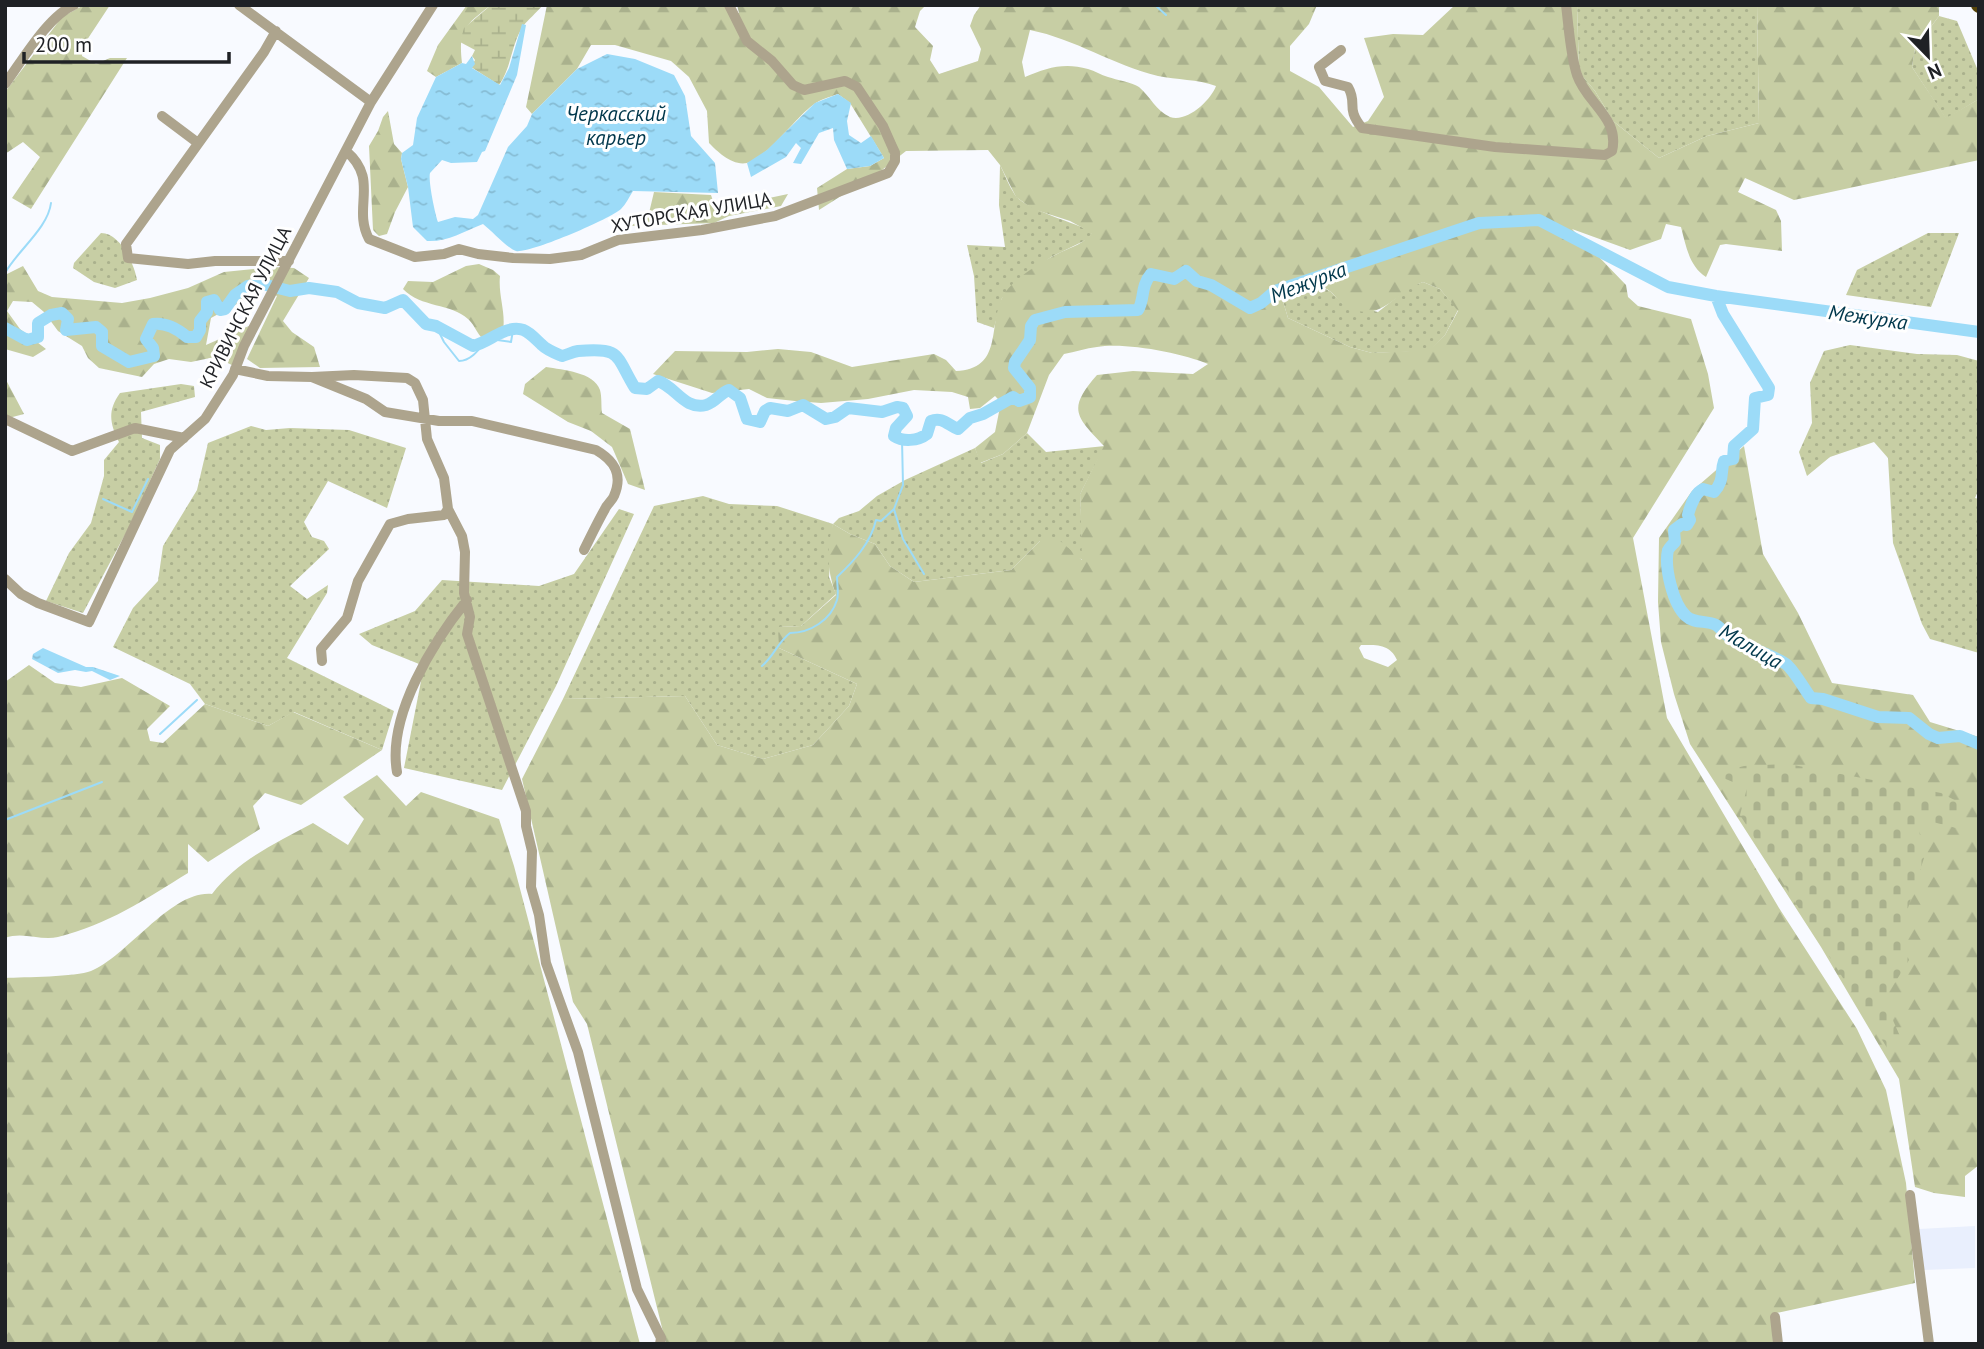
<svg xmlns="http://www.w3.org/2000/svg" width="1984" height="1349" font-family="'PT Sans',sans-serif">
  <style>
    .built { fill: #e9effd }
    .grass { fill: url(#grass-dots) }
    .forest { fill: url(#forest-firs); fill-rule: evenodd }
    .wetland { fill: url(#wetland-marsh) }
    .cemetery { fill: url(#cemetery-stones) }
    .water { fill: url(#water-ripples) }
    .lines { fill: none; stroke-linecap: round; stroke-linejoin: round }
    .stream { stroke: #9cdbf8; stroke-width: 2 }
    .river { stroke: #9cdbf8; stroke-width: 12 }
    .minor { stroke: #ada48d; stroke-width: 10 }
    .highway { stroke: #56440a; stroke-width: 14 }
    .labels { text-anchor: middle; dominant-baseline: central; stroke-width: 6; stroke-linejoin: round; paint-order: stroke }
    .street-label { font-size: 19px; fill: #1f2125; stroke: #fff }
    .water-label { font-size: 21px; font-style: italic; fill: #00374b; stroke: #fff }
  </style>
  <defs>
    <pattern id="grass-dots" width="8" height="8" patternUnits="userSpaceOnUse" patternTransform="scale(1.75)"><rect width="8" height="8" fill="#c7cea4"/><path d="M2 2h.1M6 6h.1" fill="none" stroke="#aab18d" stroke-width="1.8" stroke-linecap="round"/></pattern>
    <pattern id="forest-firs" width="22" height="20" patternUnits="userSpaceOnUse" patternTransform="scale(1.75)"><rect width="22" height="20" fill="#c7cea4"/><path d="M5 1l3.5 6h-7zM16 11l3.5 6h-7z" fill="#aab18d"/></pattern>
    <pattern id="wetland-marsh" width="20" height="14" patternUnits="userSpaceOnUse" patternTransform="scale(1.75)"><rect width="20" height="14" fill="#c7cea4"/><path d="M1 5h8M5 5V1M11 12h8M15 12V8" fill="none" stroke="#aab18d"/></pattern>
    <pattern id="cemetery-stones" width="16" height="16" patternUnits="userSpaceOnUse" patternTransform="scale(1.75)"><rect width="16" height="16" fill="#c7cea4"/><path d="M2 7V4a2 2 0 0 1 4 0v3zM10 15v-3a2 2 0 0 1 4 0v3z" fill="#aab18d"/></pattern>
    <pattern id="water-ripples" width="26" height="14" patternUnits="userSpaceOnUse" patternTransform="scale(1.75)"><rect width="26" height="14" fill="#9cdbf8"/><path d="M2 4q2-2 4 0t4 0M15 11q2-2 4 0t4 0" fill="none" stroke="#86bcd4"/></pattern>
  </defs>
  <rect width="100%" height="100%" fill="#f8faff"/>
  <path class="built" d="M1975 1226V1268L1924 1270 1919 1229Z"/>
  <path class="grass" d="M1577 5H1757L1759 123 1707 136 1659 158 1613 121 1595 91 1579 72Z
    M1939 16 1957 21 1979 73V99L1946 119 1912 67 1915 48Z
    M1000 165C1005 175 1009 186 1015 195 1024 209 1075 223 1093 232L1088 239 1051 257 1035 269 1002 298 994 328 977 322 974 276 967 245 1005 247 999 205Z
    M101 233C120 233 134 263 137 280L115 288 94 282 73 268 74 263Z
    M1928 233H1959L1931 307 1846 295 1857 270Z
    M1423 282 1440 289 1458 310 1445 335 1429 351 1372 353 1350 347 1288 318 1282 298 1315 283 1331 292 1342 303 1378 312 1410 287Z
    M1850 345 1917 354 1957 355 1979 361V489L1975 498 1979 499V653L1930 639 1922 624 1893 543 1888 458 1874 442 1830 457 1807 476 1799 452 1812 423 1810 383 1824 351Z
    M181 384 194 386 195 397 141 412 142 438 160 445V459L129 527 83 613 46 601 69 553 91 523 104 476V460L119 442C110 424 107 411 120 393Z
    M251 426 266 430 290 428 349 430 406 448 387 508 328 481 304 522 312 537 324 541 329 549 290 586 307 599 328 585 327 593 287 658 394 711 382 750 294 712 268 726 205 704 190 684 113 647 133 608 158 581 163 546 197 490 208 443Z
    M1027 433 1046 452 1105 446 1080 494 1083 560 1040 541 1011 570 914 582 890 566 875 544 850 534 833 524 829 577 836 594 801 626 779 627V648L857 684 849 706 813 745 763 759 717 745 685 696 563 699 654 506 703 496 729 504 777 506 833 524 839 518 859 511 877 496 905 480 975 448 981 463 1003 454Z
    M619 509 634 514 556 686 502 790 404 768 424 666 372 645 359 634 415 611 442 580 539 586 574 574Z"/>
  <path class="forest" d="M84 5H110L83 46 82 56 96 64 110 58H127L31 209 12 198 40 157 23 142 5 154V92L62 17Z
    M467 5H491C465 25 458 30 462 63L436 77 427 71 438 45Z
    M547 5H725L730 15 739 13 737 5H926L920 11 915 27 933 46 930 60 939 74 978 61 981 49 970 26 974 15 981 5H1317L1309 24 1290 46V71L1319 87 1353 127 1368 121 1384 97 1364 38 1393 34 1423 35 1455 5H1577L1579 72 1595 91 1613 121 1659 158 1707 136 1759 123 1757 5H1939V16L1915 48 1912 67 1946 118 1979 99V160L1794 200 1745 178 1738 192 1776 210 1781 221 1782 251 1726 244 1720 245 1706 277C1689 266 1686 246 1681 227L1666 224 1661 239 1630 250 1572 229 1626 285 1628 297 1638 306 1691 319 1708 374 1714 408 1633 538 1667 718 1779 908 1857 1029 1886 1090 1906 1183 1915 1283 1772 1314 1773 1344H666L587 1024 573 1002 522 779 563 699 685 696 717 745 763 759 813 745 849 706 857 684 779 648 778 627 801 626 836 595C827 571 826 549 833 524L850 534 875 544 890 566 914 582 1011 570 1040 541 1058 539 1082 560 1080 494 1104 446C1077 417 1066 410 1097 375L1133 371 1193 374 1208 364C1182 353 1125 342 1097 347 1086 348 1075 352 1064 354L1049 375 1027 433 1003 454 980 463 975 448 995 432 1001 402 995 396 980 408 970 409 968 397 952 392 914 390 868 399 821 403 795 401 767 398 749 389 712 393 653 374 675 351 747 352 778 349 811 352 852 367 934 354 946 360 956 371C1003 369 988 327 1002 298 1011 279 1043 261 1061 252 1072 247 1085 243 1092 233L1070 221 1033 209 1016 197 1000 165 988 150 906 151 882 170 819 210 817 188 847 169 870 166 884 158 850 103 838 94C830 97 820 99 813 105 795 118 767 158 747 163 732 166 718 152 709 143L707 111 689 77 671 61 615 45H591L577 69 532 114 526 107ZM1030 30C1075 39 1113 65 1158 76 1177 80 1197 79 1216 86 1211 100 1187 123 1170 117 1156 111 1150 96 1139 87 1131 82 1117 80 1108 77 1101 75 1095 71 1088 69 1064 62 1046 68 1025 77L1022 62ZM1423 282 1440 289 1458 311 1445 335 1429 350 1372 353 1350 347 1288 318 1282 298 1315 283C1320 286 1326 288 1331 292 1335 295 1338 301 1343 304 1378 327 1393 294 1423 282ZM1361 645C1377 645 1390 644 1397 660L1388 667 1364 658 1359 648Z
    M388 111 394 144 402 153 401 159 408 187 395 212 387 234 379 236 373 230 369 146 378 131 383 117Z
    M654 192 711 195 715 207 740 204 788 194 781 206 729 216 714 223 631 226 649 213Z
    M479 264 493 270 500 276C498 295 506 312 503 331L481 337C476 331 473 323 468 319 451 303 421 308 403 289L408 281 433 282 466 266Z
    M23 266 38 291 52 297 122 303 150 298 188 288 224 272 273 267 294 268 309 278 283 321 292 332 314 347 320 367 260 368 247 359 277 296 264 289 211 318 206 345 251 325 234 366 215 357 191 362 169 359 154 364 142 377 99 368 88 358 82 346 58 331 44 312 32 302 13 301 7 311 20 329 46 349 33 357 5 349V275Z
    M546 367C563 370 594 372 600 390 602 397 601 406 602 413L630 429 645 490 628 484 612 447 591 431 568 422 523 394 525 384Z
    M5 378 24 414 5 419Z
    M1744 446 1763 554 1798 613 1832 683 1913 695 1930 722 1979 737V1165L1965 1176V1197L1934 1193 1915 1187 1899 1079 1821 947 1690 744 1674 694 1661 642 1658 602 1659 538 1692 491Z
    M29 665 55 683 81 687 122 678 170 706 147 729 150 741 163 743 205 704 268 726 293 712 382 750 301 805 265 793 253 806 260 829 208 862 188 844V873C146 899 107 925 58 937 40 941 23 931 5 938V682Z
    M377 775 406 806 421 792 499 819 514 866 640 1344H5V978C24 977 76 977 91 971 128 956 171 890 212 894 238 860 276 843 313 823L348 845 364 819 343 797Z"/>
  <path class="wetland" d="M491 5H543C537 12 527 21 524 25 511 43 512 67 499 85L471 67 475 60 472 56 475 50 460 42 464 28Z"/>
  <path class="cemetery" d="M1788 764 1941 793 1966 806 1956 828 1933 822 1919 830 1924 858 1899 936 1909 960 1884 1000 1903 1043 1891 1054 1740 815 1747 788 1714 774 1744 766Z"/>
  <path class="water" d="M522 24 526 25 517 75 485 151 482 152 477 162 451 163 442 160 430 173C428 180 435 214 438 222L455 217 473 219 478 215 508 147 527 126 532 114 577 69 607 54 635 59 674 75 685 96 691 136 715 163 718 193 633 191C629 197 626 204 621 209 610 219 529 254 516 251 507 248 492 231 483 224 462 232 448 242 427 241L413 227 408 187 401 159 402 153 413 145 417 118 436 77 462 63 466 64 472 56 475 64 472 68 500 85 509 68Z
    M838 94 851 103 847 121 849 135 861 143 871 136 884 158 870 166 847 169 834 140 833 128 819 133 801 164 793 163 801 148 796 143 786 157 751 177 747 163 767 150 815 103Z
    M43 648 86 667H93L120 676 110 680 92 671 86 672 75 670 58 673 32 659 33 654Z"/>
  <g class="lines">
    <path class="stream" d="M1155 5 1166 15
      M5 273C18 250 48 228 51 203
      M436 326 444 342 459 361C470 361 478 351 484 343
      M490 339 511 342 513 330
      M103 499 132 512 148 479
      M894 509 903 539 924 574
      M762 666C774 656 778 642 790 633 810 633 831 620 837 600 839 594 837 584 837 577 853 562 871 543 876 520L881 521 894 509 903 485 902 440
      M160 734 197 700
      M5 820 102 782"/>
    <path class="river" d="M1716 296 1723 314 1769 388 1768 395 1755 398 1753 429 1734 446 1733 459 1724 461C1720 472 1725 480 1714 492L1703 489C1695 493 1690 507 1688 515L1690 520 1687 525 1682 524 1674 530 1675 542C1674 543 1668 549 1668 550 1664 567 1673 604 1686 616 1694 624 1707 620 1716 625 1722 629 1726 635 1732 639 1749 649 1769 653 1786 664 1794 670 1804 689 1811 698L1823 699 1878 717 1909 718 1929 734 1938 738 1960 736 1979 744
      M5 328 27 340 38 337V323L51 315 62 313 68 319 66 330 96 327 102 332V346L129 362 154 356 153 348 146 339 153 324C165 322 178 329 187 337H196L200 330V321L207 312V302L214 300 220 310 225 309 235 295 248 286 262 284 290 291 309 288 337 292 358 303 385 308 403 300 426 324 436 326 473 346C485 343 493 336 503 332 523 323 530 334 542 345 547 350 555 353 562 356 567 355 572 352 578 351 622 347 615 355 635 388L647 389 658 381C676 387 684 410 706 405 716 402 720 393 729 390L740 398 747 419 760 422 765 411 770 408 788 411 803 405 826 419 835 417 848 408 882 412 897 407 903 408 907 416 896 428 894 436C903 442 918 441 927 434L931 421C942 416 949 426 958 429L970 418 983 414 1013 397 1019 401 1030 397V388L1014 368 1015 362 1030 340 1031 326 1035 320 1065 312 1138 310C1145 299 1140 287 1151 274L1174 279 1186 271 1197 281 1211 285 1250 308 1261 303 1275 291 1479 223 1539 220 1668 287 1716 296 1979 332"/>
    <path class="minor" d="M239 5 371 102
      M276 31 264 52 126 244 128 258 188 264 215 261H289
      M1341 50 1319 67 1325 81 1348 87C1358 104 1345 107 1362 128L1495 147 1605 155 1612 151C1620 118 1587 104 1577 75 1570 53 1569 28 1566 5
      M5 84C22 61 48 16 74 5
      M162 116 198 143
      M346 151C380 180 352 207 369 239L415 257 444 254 459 249 478 254 513 258 550 259 581 255 618 240 702 230 775 216 888 173 895 161V153L883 126 857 87 845 81 804 90 793 85 772 61 747 41 729 5
      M235 369 268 376 312 377 366 399 385 412 439 421H472L596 450C615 461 623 475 614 496 612 501 607 504 605 509 597 523 591 536 584 550
      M312 377 354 375 407 378 415 383 423 400 427 439 444 478 448 509 462 536 465 552 464 593 470 617 467 634 526 811V826L532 851 531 887 539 915 546 963 578 1052 637 1289 661 1338 660 1344
      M5 419 72 451 135 428 184 438
      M5 579 21 594 38 603 89 622 170 450 205 419 233 375 244 346 371 102 433 5
      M322 661 321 649 347 618 358 581 390 524 408 519 444 515 448 509
      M397 772C387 716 433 642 467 600
      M1910 1195 1929 1344
      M1775 1317 1778 1344"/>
    <path class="highway" d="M1978 5 1979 6"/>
  </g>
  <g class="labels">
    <g class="street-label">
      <text transform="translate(691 212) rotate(-10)">ХУТОРСКАЯ УЛИЦА</text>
      <text transform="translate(245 307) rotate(-63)">КРИВИЧСКАЯ УЛИЦА</text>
    </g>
    <g class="water-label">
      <text x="616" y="113">Черкасский<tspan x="616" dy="24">карьер</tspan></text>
      <text transform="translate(1308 282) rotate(-21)">Межурка</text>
      <text transform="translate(1868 317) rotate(8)">Межурка</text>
      <text transform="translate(1751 646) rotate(30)">Малица</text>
    </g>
  </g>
  <rect width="1984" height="1349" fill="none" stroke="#1f2125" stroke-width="14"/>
  <g transform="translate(1928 56) rotate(157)" stroke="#ffffff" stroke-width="5" paint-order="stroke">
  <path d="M0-5L12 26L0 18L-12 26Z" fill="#1f2125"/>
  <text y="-10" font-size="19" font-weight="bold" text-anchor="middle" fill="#1f2125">N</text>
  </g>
  <path d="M24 52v10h205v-10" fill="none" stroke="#1f2125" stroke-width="3.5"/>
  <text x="35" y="52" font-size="21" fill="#1f2125" stroke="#ffffff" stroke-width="5" paint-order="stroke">200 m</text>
</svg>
